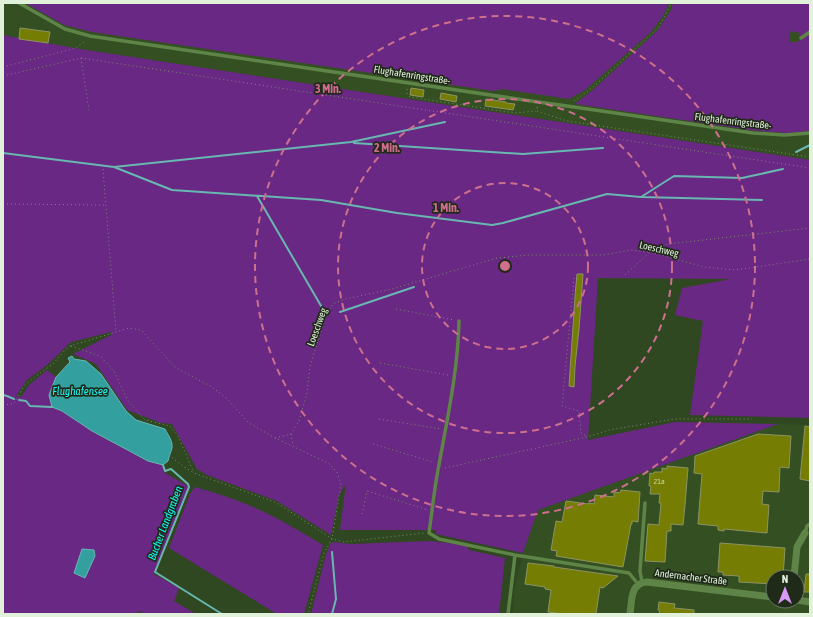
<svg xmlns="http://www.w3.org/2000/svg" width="813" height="617" font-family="'Asap Condensed',sans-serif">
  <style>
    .built { fill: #345022; fill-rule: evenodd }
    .green { fill: #682883 }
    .water { fill: #349f9f; stroke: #68b8b1 }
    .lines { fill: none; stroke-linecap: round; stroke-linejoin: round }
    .stream { stroke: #68b8b1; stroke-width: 2 }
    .building { fill: #757d03; stroke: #8d9463 }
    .path { stroke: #7a8e6e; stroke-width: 1; stroke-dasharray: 1 3; stroke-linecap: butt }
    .service { stroke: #5e8447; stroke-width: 3.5 }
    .minor { stroke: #5e8447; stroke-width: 7 }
    .ring { fill: none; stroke: #cf6f8e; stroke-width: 2; stroke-dasharray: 7 5 }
    .labels { text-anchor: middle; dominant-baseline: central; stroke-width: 3.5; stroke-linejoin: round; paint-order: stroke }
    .number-label { font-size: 8px; fill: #c7d4a4 }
    .street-label { font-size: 10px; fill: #e2f1da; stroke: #1f2a19 }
    .water-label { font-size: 11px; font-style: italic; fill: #16faf9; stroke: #1f2a19 }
    .centre { fill: #cf6f8e; stroke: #1f2a19; stroke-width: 2 }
    .ring-label { font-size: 12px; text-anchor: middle; font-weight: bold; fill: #cf6f8e; stroke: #1f2a19; stroke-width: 3.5; stroke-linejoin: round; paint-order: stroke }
  </style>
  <rect width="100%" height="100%" fill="#304821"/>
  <path class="built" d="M3 3H810V160L80 49 3 69Z
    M778 424 810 425V614H513L515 587 523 553 538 510ZM773 577H797V601H773Z"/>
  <path class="green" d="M25 3H669L663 16 651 32 585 90 569 99 502 89 493 91 92 32 64 25Z
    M673 3H810V31L799 38 800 33 791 31 789 38 790 42H797L810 34V131L787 133 757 131 575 104 594 89 658 30 671 10Z
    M3 35 80 49 810 160V418L690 415 703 321 675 315 682 288 731 279 598 278 588 440 675 422 778 424 538 510 523 553 436 534V530H340L346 484 339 495 331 535 277 501 207 475 197 469 172 424 161 423 127 410 96 364 73 354 111 335V332L71 342 47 365 27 380 16 396 21 397 29 385 47 370 56 377 49 395 52 407 62 411 92 431 147 461 163 465 165 473 190 487 154 574 179 588 174 601 196 614H143L141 611 134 614H3Z
    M195 487C212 492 229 497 246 504 273 515 298 530 323 545L304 614H277L169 548 190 494Z
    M430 541 466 545 469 550 505 558 499 614H311L326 554 331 543 334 542 349 544Z"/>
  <path class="water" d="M72 356 74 359 86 361 101 374 126 411 136 420 165 429C168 435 173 441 172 448 171 452 169 456 168 461L163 465 148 461 92 431 62 411 52 407 49 395 56 377 70 362 68 358Z
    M82 549 94 550 95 556 85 578 74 573Z"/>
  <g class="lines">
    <path class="stream" d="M354 143 523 154 603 148
      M796 152 810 145
      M3 153 114 167 351 142 445 122
      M114 167 172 190 321 200 397 213 492 225 503 223 607 194 641 197 762 200
      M257 196 324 311
      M641 197 674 176 742 178 783 169
      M340 312 414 287
      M3 395 7 396 14 399
      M19 400 26 401 30 406 52 407
      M163 465 165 471 171 469 188 484 189 487 155 572 222 614
      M332 614 336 599 332 552"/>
  </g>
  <path class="building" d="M20 28 50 32 48 43 19 39Z
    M411 88 424 90 423 97 410 95Z
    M441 93 457 96 456 102 440 99Z
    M486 99 506 102V103L515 104 513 110 485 106Z
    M577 274H583L579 329 575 366 574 387 569 386 575 296Z
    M805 426 810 427V481L800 479Z
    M758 434 791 436 789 468 780 467 779 492 763 491 762 504 769 505 767 533 724 529V531L718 530V526L698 524 702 474 694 473 695 456Z
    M667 466 688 468 685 505 683 525 671 524V531H667L665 562 645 561 648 524 659 525 661 503H659L660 494H650L651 486H649L650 473 653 474 654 472H662V468L667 469Z
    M621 490 640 492 638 522 632 521V524H631L623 567 556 556 557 551 551 550 556 521 562 522 566 501 588 504V503L594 504 595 495 614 497V492L620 493Z
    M720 543 785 548 783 577H773V584L739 582V576L723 575V572H718Z
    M528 563 554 566V567L618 576 603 588 600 587 596 614H565L548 612 551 590 545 589V587L525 584Z
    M806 574H810V592H804Z
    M659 602 675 604 674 608 694 610V614H659L660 611 658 610Z"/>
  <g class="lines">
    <path class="path" d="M81 58 89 110
      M3 67 76 48 85 41
      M3 76 81 58 810 168
      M407 89V94L410 97 515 113 536 111
      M574 101 592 88 658 28 665 16 671 3
      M537 107V111L567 121 810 157
      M103 169 116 331
      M3 204 104 205
      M625 275 650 252 668 244 810 228
      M574 278 562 406 579 411 581 433 586 436
      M396 309 454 320
      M71 346 100 356 114 371 128 401 145 420 170 426 178 436 193 471
      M380 363 448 375
      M3 405 13 404 17 399 24 386 36 376 53 364 64 351 70 346 129 328 141 330 176 368 212 387 226 398 249 423 275 438 328 463 337 472 341 484 332 539 324 553 308 614
      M379 419 441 429
      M291 434 293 445
      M275 438 291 434 299 421 307 393 310 366 327 313 333 304 345 299 392 289 497 258 529 255H603L631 250 650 252 704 267 735 270 810 259
      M373 444 433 462
      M169 455 184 467 194 473 277 503 332 539 344 542 353 541 424 533
      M445 468 587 437 609 430 674 419H752
      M362 514 367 491 428 510"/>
    <path class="service" d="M19 3 65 29 90 36 538 102 567 106 753 133 784 135 810 133
      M801 38 810 32
      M459 321C458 371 447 420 438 470 434 491 432 512 429 533L439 539 515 555 629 573 638 584
      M805 533 807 526 810 524
      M642 582 640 571 645 503
      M508 614 515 555"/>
    <path class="minor" d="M794 577 797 547 805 533
      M797 600 810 602
      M630 614C632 601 630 583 647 582L773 597"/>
  </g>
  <g class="ring">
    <circle cx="505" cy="266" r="83"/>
    <circle cx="505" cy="266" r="167"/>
    <circle cx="505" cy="266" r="250"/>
  </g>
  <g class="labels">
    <g class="number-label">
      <text x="659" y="481">21a</text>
    </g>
    <g class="street-label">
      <text transform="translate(412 75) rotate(9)">Flughafenringstraße-</text>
      <text transform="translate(733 121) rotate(7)">Flughafenringstraße-</text>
      <text transform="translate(659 249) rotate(13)">Loeschweg</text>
      <text transform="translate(317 327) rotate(-70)">Loeschweg</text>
      <text transform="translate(691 577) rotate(7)">Andernacher Straße</text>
    </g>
    <g class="water-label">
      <text x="80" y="391">Flughafensee</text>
      <text transform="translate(165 523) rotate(-69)">Bucher Landgraben</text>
    </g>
  </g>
  <circle cx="505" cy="266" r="6" class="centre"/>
  <g class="ring-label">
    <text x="328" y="93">3 Min.</text>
    <text x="387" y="152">2 Min.</text>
    <text x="446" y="212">1 Min.</text>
  </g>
  <rect width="813" height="617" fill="none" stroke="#e2f1da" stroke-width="8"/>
  <g transform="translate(785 589)"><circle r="19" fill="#1f2a19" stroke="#6d7a66"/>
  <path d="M0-3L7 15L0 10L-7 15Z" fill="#d99af7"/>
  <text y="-6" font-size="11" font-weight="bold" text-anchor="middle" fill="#e2f1da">N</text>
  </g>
</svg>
